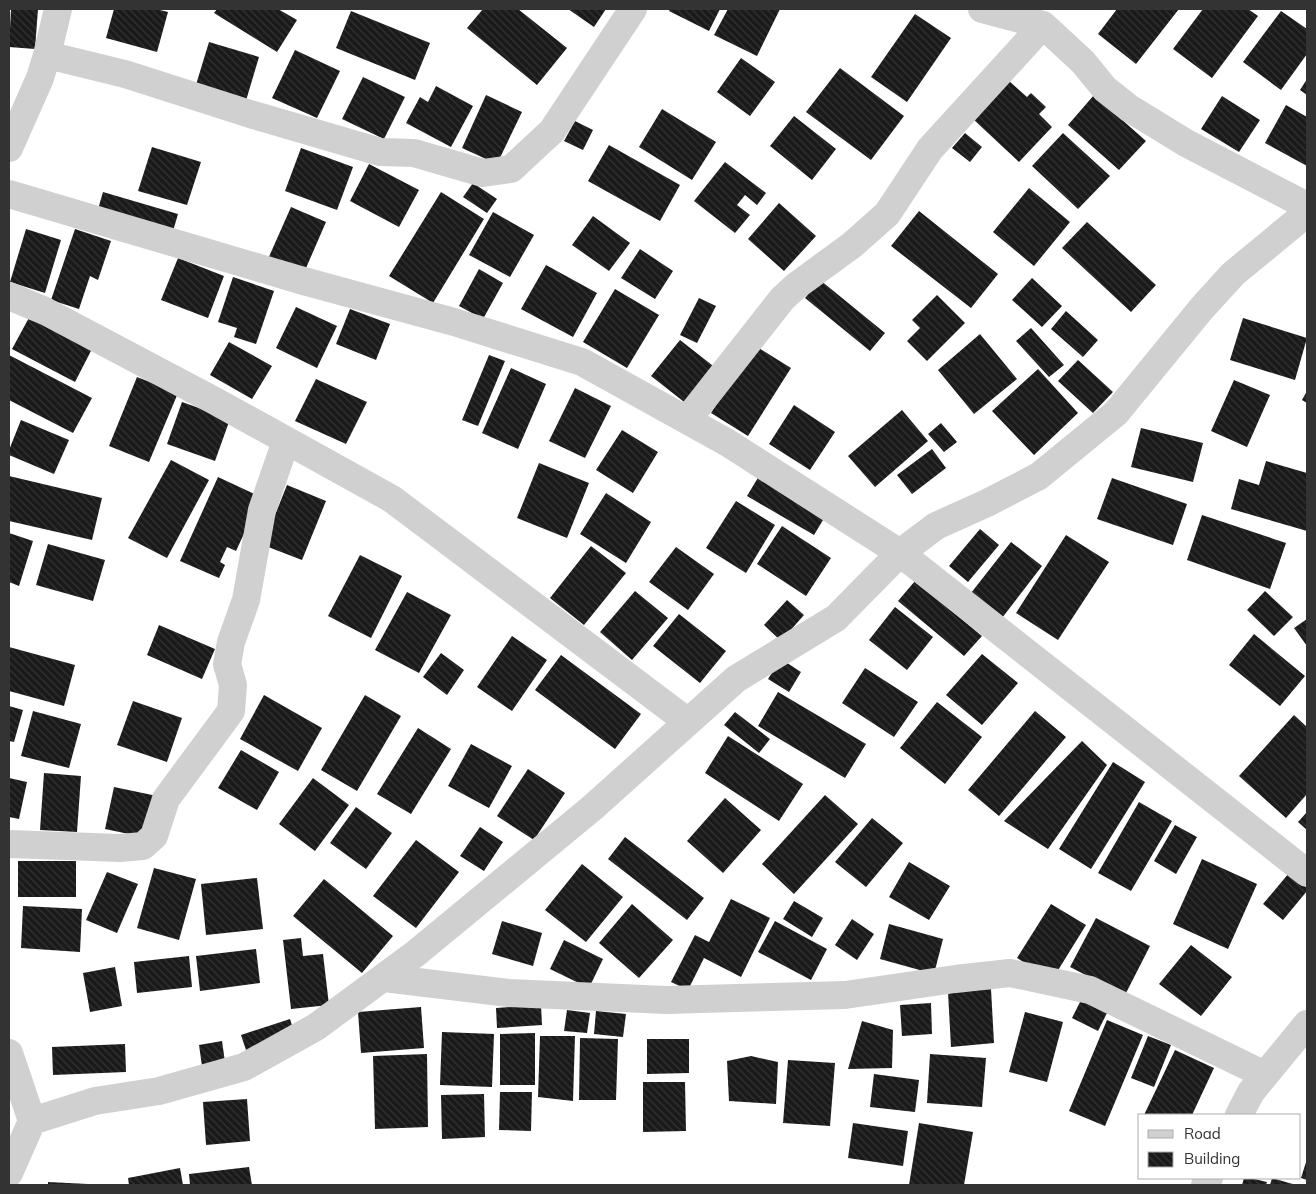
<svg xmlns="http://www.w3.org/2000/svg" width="1316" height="1194" font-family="Mulish,sans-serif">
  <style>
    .building { fill: url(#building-back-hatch) }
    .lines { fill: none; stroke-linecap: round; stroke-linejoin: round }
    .minor { stroke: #d0d0d0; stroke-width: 28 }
  </style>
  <defs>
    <pattern id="building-back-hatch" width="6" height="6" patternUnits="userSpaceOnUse" patternTransform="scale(1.25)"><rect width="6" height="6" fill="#1a1a1a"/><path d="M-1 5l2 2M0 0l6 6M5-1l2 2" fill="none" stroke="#333"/></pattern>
  </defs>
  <rect width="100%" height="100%" fill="#fff"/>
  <path class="building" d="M11 9H38L35 49 9 47Z
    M114 9H156L168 12 157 52 106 38Z
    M217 9H278L297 20 277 52 214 13Z
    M483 9H518L567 48 537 85 467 28Z
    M568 9H606L594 27Z
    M670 9H720L709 31 669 11Z
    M728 9H780L757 56 714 35Z
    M1117 9H1179L1136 64 1098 34Z
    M1203 9H1248L1258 16 1212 78 1173 49Z
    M351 11 430 43 415 80 336 48Z
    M1281 11 1307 29V54L1281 90 1243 62Z
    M915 14 951 38 907 102 871 77Z
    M209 42 259 57 245 104 195 88Z
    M295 50 340 71 317 118 272 98Z
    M741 58 775 82 750 116 717 92Z
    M840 68 904 116 871 160 806 112Z
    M363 77 405 97 384 139 342 119Z
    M1307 79V95L1300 90Z
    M1009 81 1027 97 1031 93 1046 107 1039 114 1052 127 1019 162 973 119Z
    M436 86 473 106 451 147 406 123 420 97 428 102Z
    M486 95 522 112 497 164 462 148Z
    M1094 95 1146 141 1119 170 1068 125Z
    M1222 96 1260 120 1239 152 1201 129Z
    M1286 105 1307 117V166L1265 143Z
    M662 109 716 142 692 180 639 147Z
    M794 116 836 149 812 180 770 146Z
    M575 121 593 130 583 150 564 141Z
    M965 133 982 147 970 162 952 148Z
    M1063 133 1110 176 1078 209 1032 166Z
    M609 145 680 185 660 221 588 181Z
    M152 147 201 162 187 205 138 191Z
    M301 148 353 167 337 210 285 191Z
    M725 162 766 193 757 205 745 195 737 205 750 215 735 233 694 201Z
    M369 164 419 190 399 227 350 201Z
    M473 183 497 199 487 213 463 197Z
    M1029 188 1070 222 1034 266 993 232Z
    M103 192 178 214 171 238 96 216Z
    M441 192 484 219 433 303 389 276Z
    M779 203 816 236 784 271 748 239Z
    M291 207 326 222 303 275 268 259Z
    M919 211 998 274 971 308 891 246Z
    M493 212 534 235 510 277 469 255Z
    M593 216 630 243 609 271 572 245Z
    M1087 222 1156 285 1131 312 1062 248Z
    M26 229 61 240 45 293 10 282Z
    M75 229 111 241 98 280 90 276 79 309 51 300Z
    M640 249 673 271 655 299 621 278Z
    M178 258 224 276 208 318 161 300Z
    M546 265 597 293 573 337 521 309Z
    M479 269 503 283 483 319 459 306Z
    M233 277 274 291 256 344 234 337 237 328 218 322Z
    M1032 278 1062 306 1042 327 1012 300Z
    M820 280 885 333 870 351 805 298Z
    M615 289 659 315 627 368 583 342Z
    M937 295 965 323 927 361 907 341 920 328 912 320Z
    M699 298 716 306 697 343 680 335Z
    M296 307 337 326 317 368 276 348Z
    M350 309 390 324 376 360 336 344Z
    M1066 311 1098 340 1083 357 1051 329Z
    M31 314 93 347 75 382 12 349Z
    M1243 318 1307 338 1295 380 1230 360Z
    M1031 328 1064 365 1049 377 1016 341Z
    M980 334 1017 379 974 414 938 370Z
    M680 340 717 369 688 405 651 376Z
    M229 342 272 366 252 399 210 375Z
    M754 345 791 368 748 436 711 413Z
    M9 355 92 398 73 433 9 400Z
    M489 355 505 361 478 426 462 420Z
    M1078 360 1113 392 1093 413 1058 381Z
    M511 368 546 384 518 449 482 433Z
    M1038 369 1078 413 1034 455 992 411Z
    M137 377 178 393 149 462 109 446Z
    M316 379 367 402 346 444 295 421Z
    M1234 380 1270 395 1247 447 1211 431Z
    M575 388 611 406 585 458 549 441Z
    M1307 391V403L1302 400Z
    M182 402 230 419 215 461 167 444Z
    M794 405 835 432 810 470 769 444Z
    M902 410 928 441 875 487 848 456Z
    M21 420 69 440 54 474 9 455V450Z
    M941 423 957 442 944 452 928 434Z
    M1141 428 1203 443 1193 482 1131 467Z
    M622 430 658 452 633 493 596 470Z
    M932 449 946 468 912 494 897 475Z
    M171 460 209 480 167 558 128 538Z
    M1266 461 1307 473V531L1231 509 1239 479 1259 485Z
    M539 463 589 483 567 538 517 518Z
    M9 476 102 498 92 540 9 521Z
    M759 476 826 515 814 535 747 496Z
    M218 477 261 497 236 551 227 547 220 562 225 565 219 578 180 561Z
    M1112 478 1187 504 1173 545 1097 519Z
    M287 485 326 501 302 560 263 545Z
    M606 493 651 522 626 563 580 534Z
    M736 501 775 525 746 573 706 548Z
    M1202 515 1286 543 1270 589 1187 560Z
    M782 526 831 558 806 596 757 564Z
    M980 529 999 545 968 582 949 566Z
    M9 533 33 541 19 586 9 582Z
    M1066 535 1109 562 1058 640 1016 613Z
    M1011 542 1042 566 1002 618 971 593Z
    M48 544 105 560 93 601 36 585Z
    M591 546 626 573 584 625 550 598Z
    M676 547 714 574 688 610 649 582Z
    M360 555 402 576 371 638 328 616Z
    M915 581 982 636 964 656 898 601Z
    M635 591 668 618 632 660 600 632Z
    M1265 591 1293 617 1274 636 1247 610Z
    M407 592 451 615 419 673 375 650Z
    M787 600 804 615 781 641 764 625Z
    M895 607 933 637 907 670 869 640Z
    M679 614 726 651 700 683 653 646Z
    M1307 619V646L1294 628Z
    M159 625 215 649 202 679 147 655Z
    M1254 634 1305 676 1280 706 1229 665Z
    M512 636 547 660 512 711 477 687Z
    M9 647 75 665 64 706 9 691Z
    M441 653 464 670 447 695 423 677Z
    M982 654 1018 683 982 725 946 695Z
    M561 655 641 714 615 749 535 690Z
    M781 659 801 672 789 692 768 679Z
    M865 668 918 702 894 737 842 703Z
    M778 692 866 744 845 778 758 726Z
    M264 695 322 728 298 771 240 739Z
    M365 695 401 716 357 791 321 770Z
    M133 701 182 718 167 762 117 745Z
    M937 702 982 737 945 784 900 748Z
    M9 706 23 710 14 742 9 741Z
    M33 711 81 724 69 768 21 756Z
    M1035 711 1066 737 999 816 968 790Z
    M735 712 770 739 759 753 724 725Z
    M1294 715 1307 727V794L1286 818 1239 776Z
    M418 728 451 749 411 814 377 794Z
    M728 736 803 784 779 821 705 773Z
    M1082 741 1107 765 1048 849 1004 821Z
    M471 744 512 766 489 808 448 786Z
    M241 750 279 772 257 810 218 788Z
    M1113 762 1145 782 1091 869 1059 849Z
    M528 769 565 793 534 840 497 816Z
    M44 773 81 776 77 832 40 830Z
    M9 778 27 782 19 819 9 817Z
    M313 778 349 805 315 851 279 824Z
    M114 787 157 796 148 838 105 829Z
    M825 795 858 824 794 894 762 864Z
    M725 798 761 830 723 873 687 841Z
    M1139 802 1172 821 1131 891 1098 873Z
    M356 807 392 833 366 869 330 843Z
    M1307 812V830L1298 822Z
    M872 818 903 843 866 887 835 862Z
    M1175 825 1197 837 1176 874 1154 861Z
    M480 827 503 842 484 871 460 856Z
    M625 837 704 898 687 920 608 859Z
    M416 840 459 872 416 928 373 896Z
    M1202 859 1257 884 1228 949 1173 924Z
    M18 861H76V897H18Z
    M909 862 950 886 929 920 889 897Z
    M582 864 623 897 586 942 545 910Z
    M154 868 196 879 179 940 137 928Z
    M107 872 138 884 117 933 86 920Z
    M1289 873 1307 888V891L1283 920 1263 904Z
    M257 878 263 929 206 935 201 884Z
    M324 879 393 936 362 973 293 916Z
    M731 899 770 918 741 977 704 958 688 990 671 982 695 935 709 942Z
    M794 901 823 918 812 937 783 919Z
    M632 904 673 940 639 978 599 943Z
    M1051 904 1086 925 1052 980 1017 958Z
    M23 906 82 909 80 952 21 948Z
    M1096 918 1150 946 1125 995 1070 967Z
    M852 919 874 934 857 960 835 945Z
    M502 921 542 933 533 966 492 954Z
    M775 921 827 949 811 980 758 952Z
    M889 924 943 939 934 974 880 959Z
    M301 938 303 956 323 954 329 1005 291 1009 283 940Z
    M564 940 603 959 589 988 550 969Z
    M1191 945 1232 977 1201 1016 1159 984Z
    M256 949 260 983 200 991 196 956Z
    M189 956 192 987 137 993 134 962Z
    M115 967 122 1006 90 1012 83 973Z
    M991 989 994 1043 951 1047 948 992Z
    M1082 998 1108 1011 1098 1031 1072 1018Z
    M931 1003 932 1034 902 1036 900 1005Z
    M541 1005 542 1025 497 1028 496 1008Z
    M421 1007 424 1048 361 1053 358 1012Z
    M567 1010 590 1013 587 1033 564 1031Z
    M596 1011 626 1014 623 1037 594 1034Z
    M1025 1012 1063 1022 1047 1082 1009 1072Z
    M290 1019 296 1038 247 1053 241 1035Z
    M1107 1020 1143 1035 1105 1126 1069 1111Z
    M862 1021 893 1030 892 1068 848 1069Z
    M442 1032 494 1034 492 1087 440 1085Z
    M535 1033V1085H500V1034Z
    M540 1036H575L573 1101 538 1097Z
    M1148 1036 1171 1045 1154 1087 1131 1078Z
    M580 1038 618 1039 616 1100H579Z
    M647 1039H689V1073L647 1074Z
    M222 1041 225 1062 202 1066 199 1045Z
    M125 1044 126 1072 53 1075 52 1047Z
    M1175 1050 1214 1068 1192 1115H1144Z
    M427 1054 428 1127 375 1129 373 1056Z
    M930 1054 986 1058 982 1107 927 1103Z
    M751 1056 778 1062 776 1104 729 1101 727 1061Z
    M788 1060 835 1063 830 1126 783 1123Z
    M874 1074 919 1080 915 1112 870 1107Z
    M643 1082H685L686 1131 643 1132Z
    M500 1092H532L531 1131 499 1130Z
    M484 1094 485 1137 442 1139 441 1095Z
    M247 1099 250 1141 206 1145 203 1102Z
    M853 1123 908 1131 903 1166 848 1158Z
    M919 1123 973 1132 964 1185H909Z
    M1307 1159V1180L1301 1178Z
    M249 1167 252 1185H190L189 1174Z
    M180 1168 183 1185H129L128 1178Z
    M1244 1178H1250L1267 1182 1266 1185H1242Z
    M1272 1178 1296 1185H1270Z
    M48 1182 88 1184V1185H48Z"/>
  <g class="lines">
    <path class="minor" d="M982 9 1043 25 1083 62 1105 89 1129 108 1186 143 1307 206
      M47 55 125 74 250 114 380 152 414 153 483 173 511 169 552 131 633 9
      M9 148 40 78 47 55 58 9
      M9 194 300 280 454 322 582 362 728 443 900 553 1307 873
      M9 296 45 311 215 401 392 499 688 722
      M687 420 782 299 796 286 852 245 887 214 930 149 1043 25
      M9 844 120 848 143 846 154 836 166 799 231 711 233 685 227 664 231 642 246 600 262 510 286 441
      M384 978 509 993 666 1000 845 995 955 979 1010 973 1090 990 1265 1075
      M9 1053 32 1121 9 1173
      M1239 1115 1251 1092 1307 1024
      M32 1121 95 1101 159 1091 244 1067 316 1027 415 954 592 808 736 679 836 618 900 553 936 526 987 503 1039 476 1116 413 1202 308 1233 274 1307 213
      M1205 1185 1209 1178"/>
  </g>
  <rect width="1316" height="1194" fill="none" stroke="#333333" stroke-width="20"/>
  <rect x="1138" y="1114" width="162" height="65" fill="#ffffff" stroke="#adadad"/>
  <rect x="1148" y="1130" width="25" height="8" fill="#d0d0d0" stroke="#adadad"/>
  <text x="1184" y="1139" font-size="15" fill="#333333">Road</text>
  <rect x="1148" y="1152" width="25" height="15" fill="url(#building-back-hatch)" stroke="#adadad"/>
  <text x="1184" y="1164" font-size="15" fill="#333333">Building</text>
</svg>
